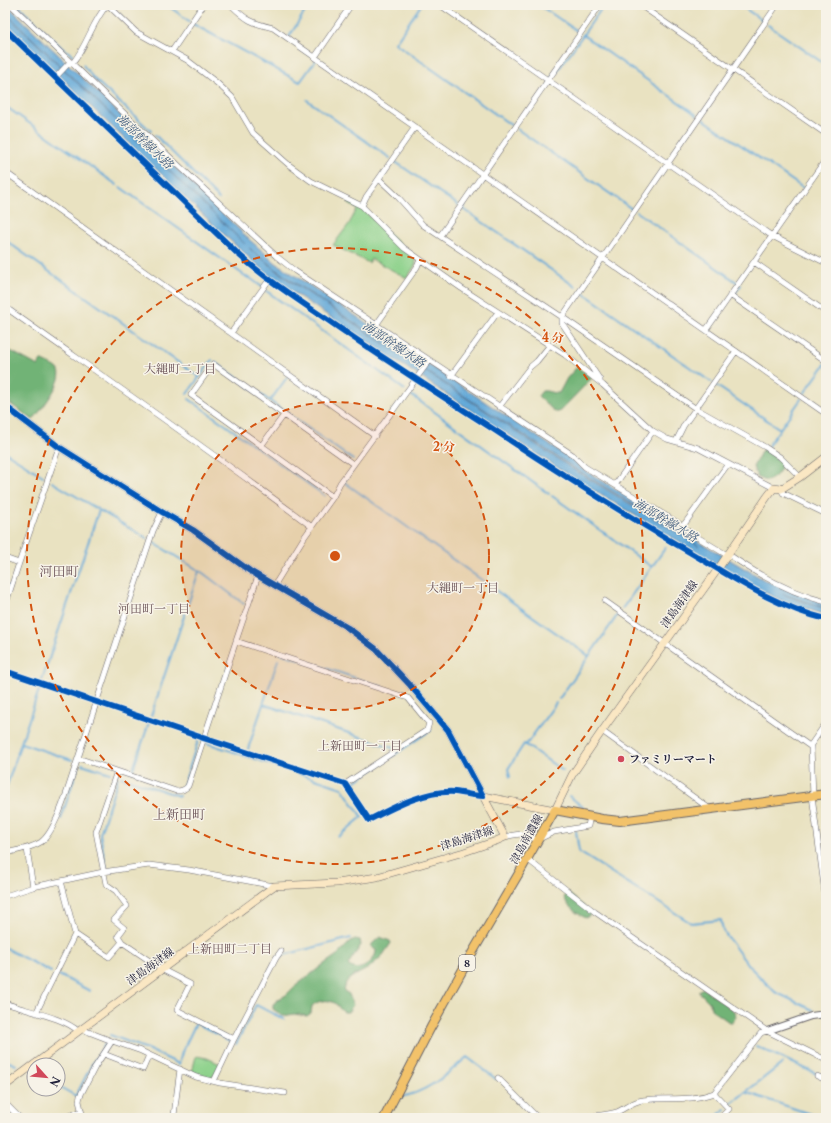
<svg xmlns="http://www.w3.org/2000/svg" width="831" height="1123" font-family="'Libre Caslon Text','Noto Serif JP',serif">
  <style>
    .green { fill: #8cd18a; stroke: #577a62 }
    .forest { fill: #71b376; stroke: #4a6a58 }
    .water { fill: #62a8d8; stroke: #42658a; fill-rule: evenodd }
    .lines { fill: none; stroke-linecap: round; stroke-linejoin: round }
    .stream { stroke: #62a8d8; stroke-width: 2 }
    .minor-casing { stroke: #68656a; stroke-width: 6 }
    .tertiary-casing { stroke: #68656a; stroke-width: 8 }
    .secondary-casing { stroke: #68656a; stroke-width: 8 }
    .primary-casing { stroke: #68656a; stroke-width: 10 }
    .minor { stroke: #fff; stroke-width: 5 }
    .tertiary { stroke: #fff; stroke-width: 6 }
    .secondary { stroke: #fae7c3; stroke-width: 7 }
    .primary { stroke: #f2c26a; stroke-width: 8 }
    .cycleway-casing { stroke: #f7f3e8; stroke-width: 8 }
    .cycleway { stroke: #0057b8; stroke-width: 6 }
    .ring { fill: none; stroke: #d45411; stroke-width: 2; stroke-dasharray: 7 5 }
    .poi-dot { fill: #d1495b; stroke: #f7f3e8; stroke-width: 1.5 }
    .labels { text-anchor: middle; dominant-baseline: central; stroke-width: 3; stroke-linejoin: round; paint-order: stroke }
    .shield { fill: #f7f3e8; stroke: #62616f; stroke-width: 1 }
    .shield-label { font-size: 10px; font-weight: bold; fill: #22223b }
    .street-label { font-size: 11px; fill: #22223b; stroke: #f7f3e8 }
    .poi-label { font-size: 11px; font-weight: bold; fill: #22223b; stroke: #f7f3e8; text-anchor: start }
    .water-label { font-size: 12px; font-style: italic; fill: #3c587a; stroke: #f7f3e8 }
    .neighbourhood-label { font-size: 12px; fill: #6c5458; stroke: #f7f3e8 }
    .quarter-label { font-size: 13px; fill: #6c5458; stroke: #f7f3e8 }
    .centre { fill: #d45411; stroke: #f7f3e8; stroke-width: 2 }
    .ring-label { font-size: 12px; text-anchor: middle; font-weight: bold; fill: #d45411; stroke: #f7f3e8; stroke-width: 3; stroke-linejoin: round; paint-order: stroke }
  </style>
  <rect width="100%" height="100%" fill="#f7f3e8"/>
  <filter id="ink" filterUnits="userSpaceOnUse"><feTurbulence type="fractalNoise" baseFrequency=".025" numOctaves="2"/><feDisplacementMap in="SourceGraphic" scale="8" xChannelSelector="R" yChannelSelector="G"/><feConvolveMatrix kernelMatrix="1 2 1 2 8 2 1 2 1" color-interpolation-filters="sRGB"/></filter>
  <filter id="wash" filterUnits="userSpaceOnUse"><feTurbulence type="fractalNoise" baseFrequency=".012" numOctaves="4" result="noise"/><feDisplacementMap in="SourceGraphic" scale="16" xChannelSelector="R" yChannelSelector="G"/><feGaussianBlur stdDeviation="0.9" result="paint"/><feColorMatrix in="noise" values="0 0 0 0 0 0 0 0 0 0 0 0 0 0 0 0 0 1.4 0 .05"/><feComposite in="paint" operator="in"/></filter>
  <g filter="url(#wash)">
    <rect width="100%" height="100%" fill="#e9e2c1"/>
    <path class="green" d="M348 201 360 207 415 258 416 264 407 278 371 259 369 263 333 245 349 224 357 209 349 204Z
      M196 1056 207 1058 220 1064 214 1076 211 1078 192 1072Z"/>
    <path class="forest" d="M7 349 38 366 41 360C46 363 54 365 58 369 67 379 39 412 33 420L5 400V352Z
      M577 367 592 378 559 412H555L538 396 542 391C549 390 552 394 559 393L567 378Z
      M765 448 783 463C780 472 775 479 766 481L757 477 753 467 762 450Z
      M568 893 592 913 586 918C576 913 568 908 564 897Z
      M380 937 390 941 391 943 383 955 369 968 352 977 346 982 344 991 349 994 353 1005 348 1012H344C340 1010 339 1007 337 1005 330 998 318 1000 312 1006L311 1013 307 1016 294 1014 283 1016 273 1009V1005L276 1001 286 995 293 988 324 964 337 955 351 941 355 939 360 940 361 945C357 952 352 957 348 965 358 975 376 962 376 950L371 947 372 944Z
      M703 988 734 1011 736 1017 732 1022H729L711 1009 710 1003 698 991Z"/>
    <path class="water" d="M5 5H7L251 241 276 263 577 463 581 468 682 529 686 534 766 581 826 604V608L783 594 798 600 826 609V615L780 600 758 589 679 542 568 475 282 285 267 274 221 232 5 24V13L245 244 5 12ZM249 248 286 277 423 369 574 468 680 533 699 546 573 469 422 369 286 278Z"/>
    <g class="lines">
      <path class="stream" d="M18 5 62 48 73 55
        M167 5 189 21
        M421 5 395 43 511 125
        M539 5 577 31
        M740 5 763 21
        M193 24 300 82 316 60
        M768 25 826 65
        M583 35 697 115
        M289 37 309 5
        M83 65 94 79 151 131
        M551 80 604 5
        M307 100 390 158
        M5 106 117 185
        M703 119 803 188
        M517 129 632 209
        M155 135 219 199
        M394 161 458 205
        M120 187 248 278H250L262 287
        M464 206 462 208 576 287
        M637 212 738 283
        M5 240 54 275
        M56 276 199 377
        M265 290 405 390
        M582 292 711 382
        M736 297 735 293 741 285
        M215 362 353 460
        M714 384 780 429
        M187 394 212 360
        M411 395 549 494
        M803 395 826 363
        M189 399 325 496
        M270 401 288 376
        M768 446 801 399
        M5 452 43 476
        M355 466 344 482 486 583
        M52 482 148 539
        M552 496 652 567
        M154 543 203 573 244 604
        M5 585 9 587
        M488 585 589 656 559 699
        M622 609 666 547
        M280 653 383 687
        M589 656 619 613
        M42 680 99 510
        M556 703 526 745 563 771
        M263 704 393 748
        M151 716 199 571
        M21 743 40 687
        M207 743 342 788 362 817 338 837
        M248 749 278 660
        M82 764 110 773
        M132 772 149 723
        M121 777 179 796
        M510 777 508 769 524 744 526 745
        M350 785 431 730
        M183 787 198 741
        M5 791 21 743 72 760
        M569 796 583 807
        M61 819 78 766
        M576 831 579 852 691 923 721 920 723 931 748 965 775 992 813 1010
        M106 868 100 834 118 778
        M5 948 51 972
        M280 956 351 938
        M59 975 90 991
        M110 1035 147 1049 179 1064 182 1052 196 1023 230 1041
        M236 1044 256 1005 284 1019
        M756 1046 819 1075
        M5 1060 16 1065
        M33 1074H34
        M58 1086 76 1096 91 1066 105 1044
        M745 1092 822 1118
        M400 1097C427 1093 447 1074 467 1057L496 1079
        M729 1105 783 1063
        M715 1118 725 1109"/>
    </g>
  </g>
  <g filter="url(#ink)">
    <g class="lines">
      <g class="minor-casing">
        <path id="minor" d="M11 5 175 162 276 256 295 271 573 455 585 467 683 526 689 532 727 555
          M108 5 136 32 187 60 217 83 232 97 253 133 289 165 311 181 362 206 404 248 461 288 565 355 603 385 653 431 667 439 698 448 774 488
          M231 5C246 20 252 23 273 28L826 414
          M440 5 772 236 826 263
          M640 5 826 134
          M5 29 237 253C267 280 301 302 335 325 387 361 440 395 493 429 558 472 624 514 691 553 735 579 777 607 826 619
          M172 51 203 5
          M315 57 351 5
          M72 64C87 46 92 22 107 5
          M55 78 70 62
          M5 172 375 436
          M379 179 397 196 423 225 562 317 695 408 765 447 780 457 800 477
          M362 206 366 197 415 127
          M440 236 600 5
          M754 262 826 312
          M730 295 826 361
          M5 307C108 380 211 451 312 527
          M376 325 417 267 420 260
          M706 330 826 159
          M231 333 269 280
          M451 376 498 312
          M600 380 562 323V317L777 5
          M499 407 530 367 537 361 550 345
          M676 441 684 425 736 351
          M261 446 284 415
          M615 485 653 431
          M781 489 783 493 826 514
          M333 497 191 395 213 364 353 464
          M683 526 728 464
          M728 554C758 575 790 593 826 602
          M5 558 19 563 59 447
          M274 586 303 539 333 497 340 483 429 361
          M605 601 811 747 813 796
          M5 606 19 563
          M236 641 258 576
          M5 671 203 738 345 784 369 820C394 807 426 790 455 792 465 793 473 796 483 796
          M602 731 710 809
          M810 746 826 723
          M78 758 153 531 162 512
          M812 796 826 901
          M505 837C520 833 522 833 537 840L554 832 588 826 590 816
          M27 849 33 887
          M5 853C17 850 30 849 41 842 57 831 71 778 78 758L117 771
          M527 859 595 912 767 1031 826 1060
          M5 896 33 887 103 872 149 865 189 870 274 886
          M75 934 109 957 122 942 163 970 190 984 177 1010 234 1039
          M122 942 118 936 124 928 114 920 127 906 116 891 106 884 96 832 117 771 176 791C182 791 185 790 188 786L236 641 408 698 426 720 429 723 427 730 345 784
          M5 1003C26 1011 63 1017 78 1031
          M36 1013 75 934 61 881
          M81 1029 112 1041 95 1067 80 1096 79 1101 83 1118
          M112 1041 141 1051 196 1077 220 1083 285 1093
          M104 1054 143 1069 149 1055
          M817 1076 826 1080
          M498 1078 538 1118
          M214 1081 234 1039 276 958 281 951
          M714 1093 729 1109 720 1118
          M5 1103 20 1118
          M174 1115 180 1069
          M65 1118 81 1111
          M581 1118C592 1116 606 1115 617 1112 626 1108 633 1101 643 1100 667 1097 690 1102 714 1093L761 1033 767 1031"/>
      </g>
      <g class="tertiary-casing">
        <path id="tertiary" d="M5 406 59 447 162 512 193 530 250 571 348 628 376 649 410 685 448 730 483 796
          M767 1031 811 1016 826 1014"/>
      </g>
      <g class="secondary-casing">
        <path id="secondary" d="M483 796 555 810 572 775 602 731 718 569 767 497 774 488 781 489 800 477 826 457
          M5 1086 274 886 337 883 377 877 464 852 496 841 505 837 483 796"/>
      </g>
      <g class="primary-casing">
        <path id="primary" d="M384 1118 431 1027 471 955 522 868 555 810 602 819 620 821 826 794"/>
      </g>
      <use href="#minor" class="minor"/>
      <use href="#tertiary" class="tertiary"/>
      <use href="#secondary" class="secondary"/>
      <use href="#primary" class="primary"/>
      <g class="cycleway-casing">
        <path id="cycleway" d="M5 29 237 253C267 280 301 302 335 325 387 361 440 395 493 429 558 472 624 514 691 553 735 579 777 607 826 619
          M5 406 59 447 162 512 193 530 250 571 348 628 376 649 410 685 448 730 483 796C473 796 465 793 455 792 426 790 394 807 369 820L345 784 203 738 5 671"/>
      </g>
      <use href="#cycleway" class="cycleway"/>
    </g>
  </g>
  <circle cx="335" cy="556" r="154" fill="#d45411" fill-opacity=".12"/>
  <g class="ring">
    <circle cx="335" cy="556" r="154"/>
    <circle cx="335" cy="556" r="308"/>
  </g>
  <circle class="poi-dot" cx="621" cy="759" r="4"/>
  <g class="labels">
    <rect class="shield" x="459" y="955" width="16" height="16" rx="3"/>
    <g class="shield-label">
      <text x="467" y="963">8</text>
    </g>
    <g class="street-label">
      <text transform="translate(679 604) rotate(-55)">津島海津線</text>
      <text transform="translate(467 838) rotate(-18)">津島海津線</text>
      <text transform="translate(526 839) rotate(-61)">津島南濃線</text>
      <text transform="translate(150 966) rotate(-36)">津島海津線</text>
    </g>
    <g class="poi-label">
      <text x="629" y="759">ファミリーマート</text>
    </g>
    <g class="water-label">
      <text transform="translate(145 141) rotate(44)">海部幹線水路</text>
      <text transform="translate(394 344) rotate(34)">海部幹線水路</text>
      <text transform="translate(666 520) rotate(31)">海部幹線水路</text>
    </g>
    <g class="neighbourhood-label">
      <text x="180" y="368">大縄町二丁目</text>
      <text x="463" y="587">大縄町一丁目</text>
      <text x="154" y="608">河田町一丁目</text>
      <text x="360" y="745">上新田町一丁目</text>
      <text x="230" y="948">上新田町二丁目</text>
    </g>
    <g class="quarter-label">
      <text x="59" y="571">河田町</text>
      <text x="179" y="814">上新田町</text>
    </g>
  </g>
  <circle cx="335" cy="556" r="6" class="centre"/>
  <g class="ring-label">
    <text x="553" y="342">4 分</text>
    <text x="444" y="451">2 分</text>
  </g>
  <rect width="831" height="1123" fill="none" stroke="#f7f3e8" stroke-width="20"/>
  <g transform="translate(46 1077) rotate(117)"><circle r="19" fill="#f7f3e8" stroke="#a29fa3"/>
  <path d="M0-3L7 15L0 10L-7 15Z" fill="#d1495b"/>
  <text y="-6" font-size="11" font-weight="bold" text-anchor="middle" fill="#22223b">N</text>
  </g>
</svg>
